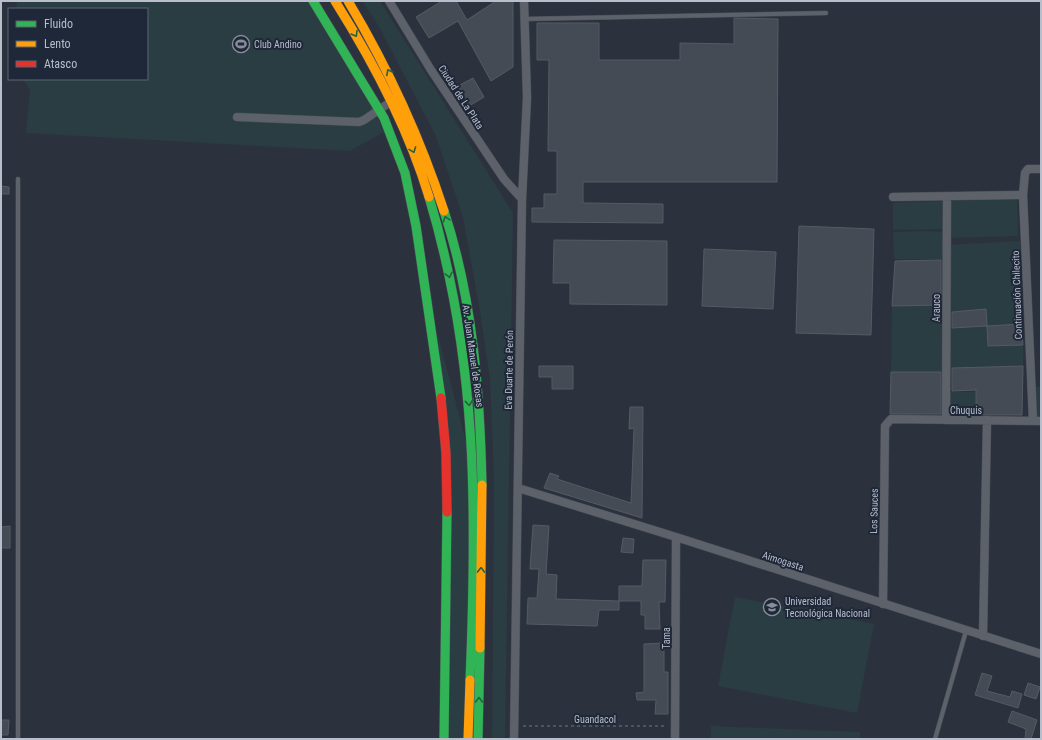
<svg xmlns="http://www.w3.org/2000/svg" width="1042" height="740" font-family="'Roboto Condensed',sans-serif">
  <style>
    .green { fill: #293d43 }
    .building { fill: #454b54; stroke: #555a64 }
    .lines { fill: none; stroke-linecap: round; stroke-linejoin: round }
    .lane-casing { stroke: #494d55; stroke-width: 5 }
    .street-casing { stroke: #494d55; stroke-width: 9 }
    .fast-casing { stroke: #494d55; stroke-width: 10 }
    .slow-casing { stroke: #494d55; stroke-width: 10 }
    .jam-casing { stroke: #494d55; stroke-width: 10 }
    .path { stroke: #5a6066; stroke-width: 1.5; stroke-dasharray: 3 3; stroke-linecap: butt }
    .lane { stroke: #5d616a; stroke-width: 4 }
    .street { stroke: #5d616a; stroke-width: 8 }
    .fast { stroke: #30b455; stroke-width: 9 }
    .slow { stroke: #ff9f0a; stroke-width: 9 }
    .jam { stroke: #e5322d; stroke-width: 9 }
    .oneway { stroke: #266044 }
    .labels { text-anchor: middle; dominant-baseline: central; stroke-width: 4; stroke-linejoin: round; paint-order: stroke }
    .poi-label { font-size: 10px; fill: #b8becc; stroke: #1f2838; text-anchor: start }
    .street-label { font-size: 10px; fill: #b8becc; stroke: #1f2838 }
  </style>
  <rect width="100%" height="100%" fill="#2c323d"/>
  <path class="green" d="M17 1H308L371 103 384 132 350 151 26 133 30 90 23 79H147V9H16Z
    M362 1H380L513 213 505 739H492L494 479 490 379 480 312 463 217 436 136 378 25Z
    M1017 199 1018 236 951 238 950 201Z
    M942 201V229L893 230V203Z
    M926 231 944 232 942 259H894L893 232Z
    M1020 241 1021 324 987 326 988 346 1023 345V366L947 368 946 328 987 326 986 309 946 312V372H891L892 306 946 305 947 245Z
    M437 332 466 441 470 522 464 739H449V429Z
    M1035 387H1041V420H1035Z
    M946 392H975L976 419 946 420Z
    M735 597 874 624 857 713 718 686Z
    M711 726 860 732V739H711Z"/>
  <path class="building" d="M442 1H456L467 20 496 1H513V67L491 81 458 21 429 38 416 17Z
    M734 18 778 19 777 182H583V203L663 204V223L532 222V208H544V194H557V151H548L549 60H537V23H599V60H680V43L734 44Z
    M473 78 484 97 469 106 458 86Z
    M1 186 9 187V194H1Z
    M799 226 874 229 871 335 796 333Z
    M554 240 667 241V305L570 304V283H553Z
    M704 249 776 252 773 309 702 306Z
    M941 260V305L892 306 895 261Z
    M986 309 987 326 952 328V312Z
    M1021 324 1023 345 988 346 987 326Z
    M539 366H573V389H552V377H539Z
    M1023 366 1022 415H976V390L952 391V368Z
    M891 372H941V414H890Z
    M630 407H643L642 518 544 488 550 473 559 476 557 479 631 503 634 428 629 429Z
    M533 525 549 526 546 574 557 575 556 599 619 601V610H599L597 626 527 624 528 598H537L539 569H530Z
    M10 526V548H1V527Z
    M623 538 634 539 633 553 621 552Z
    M643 560H666L665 602H659L660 629H645V615H641V601H619V586H642Z
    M664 643V672H668V714H655L656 700H637L636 693 644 692V644Z
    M982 673 992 676 987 691 1010 697 1012 691 1022 694 1018 708 975 695Z
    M1028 683 1040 687 1036 699 1024 695Z
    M1012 711 1037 720 1031 739H1025L1026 729 1008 722Z
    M1 720H9L8 735H1Z"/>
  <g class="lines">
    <g class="lane-casing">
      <path id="lane" d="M524 19 826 13
        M18 739V179
        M935 739 966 631"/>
    </g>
    <g class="street-casing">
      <path id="street" d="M389 1 431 70 504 179 522 199
        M237 117 359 122 364 120 392 101
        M893 197 1023 195
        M946 420 947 197
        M1033 421 1023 195 1025 173 1028 169H1041
        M518 488 676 537 1041 654
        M883 604 885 426 891 419 1041 421
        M983 636 987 420
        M514 739 522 199 527 98 524 1
        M675 739 676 537"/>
    </g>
    <g class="fast-casing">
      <path id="fast" d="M313 1 384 118 405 173 416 226 441 398
        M429 197C478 360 477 512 470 680
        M444 211C473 299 480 393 482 485
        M444 739 447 512
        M478 739 480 648"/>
    </g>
    <g class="slow-casing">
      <path id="slow" d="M335 1C374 63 408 127 429 197
        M348 1C388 68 420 137 444 211
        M480 648 482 485
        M468 739 470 680"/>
    </g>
    <g class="jam-casing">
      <path id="jam" d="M441 398 446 453 447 512"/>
    </g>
    <path class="path" d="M523 726H667"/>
    <use href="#lane" class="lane"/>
    <use href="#street" class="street"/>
    <use href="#fast" class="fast"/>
    <use href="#slow" class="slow"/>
    <use href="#jam" class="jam"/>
  </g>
  <defs><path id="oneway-chevron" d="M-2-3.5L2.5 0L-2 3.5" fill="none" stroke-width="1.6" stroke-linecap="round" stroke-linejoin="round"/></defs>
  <g class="oneway">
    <use href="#oneway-chevron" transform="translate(355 34) rotate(60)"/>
    <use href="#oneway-chevron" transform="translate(389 72) rotate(-117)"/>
    <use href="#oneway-chevron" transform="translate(413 150) rotate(70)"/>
    <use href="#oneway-chevron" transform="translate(446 219) rotate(-108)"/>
    <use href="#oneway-chevron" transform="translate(449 275) rotate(77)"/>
    <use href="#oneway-chevron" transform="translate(469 403) rotate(84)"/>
    <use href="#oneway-chevron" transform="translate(481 570) rotate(-89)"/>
    <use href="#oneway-chevron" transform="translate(479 700) rotate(-89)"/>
  </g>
  <defs>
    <g id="stadium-ring" transform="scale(0.9)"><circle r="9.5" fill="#1f2838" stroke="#878d9a" stroke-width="1.5"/><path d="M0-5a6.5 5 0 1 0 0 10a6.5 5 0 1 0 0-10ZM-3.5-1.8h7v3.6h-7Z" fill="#878d9a"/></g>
    <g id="university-ring" transform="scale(0.9)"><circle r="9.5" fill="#1f2838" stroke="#878d9a" stroke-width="1.5"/><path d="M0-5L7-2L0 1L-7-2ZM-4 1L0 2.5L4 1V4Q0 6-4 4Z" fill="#878d9a"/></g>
  </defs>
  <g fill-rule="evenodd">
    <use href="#stadium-ring" x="241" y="44"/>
    <use href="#university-ring" x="772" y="607"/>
  </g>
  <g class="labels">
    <g class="poi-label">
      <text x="254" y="44">Club Andino</text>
      <text x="785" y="601">Universidad<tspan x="785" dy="12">Tecnológica Nacional</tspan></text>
    </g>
    <g class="street-label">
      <text transform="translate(461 97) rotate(57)">Ciudad de La Plata</text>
      <text transform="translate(1017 295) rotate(-92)">Continuación Chilecito</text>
      <text transform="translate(936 308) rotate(-90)">Arauco</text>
      <text transform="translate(473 356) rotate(82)">Av. Juan Manuel de Rosas</text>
      <text transform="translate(509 370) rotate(-89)">Eva Duarte de Perón</text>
      <text x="966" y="410">Chuquis</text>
      <text transform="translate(874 511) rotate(-89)">Los Sauces</text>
      <text transform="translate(783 561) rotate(18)">Aimogasta</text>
      <text transform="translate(666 638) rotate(-90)">Tama</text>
      <text x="595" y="719">Guandacol</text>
    </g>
  </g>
  <rect width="1042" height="740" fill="none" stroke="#b8becc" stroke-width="4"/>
  <rect x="8" y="8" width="140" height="72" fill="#1f2838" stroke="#5c6473"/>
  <rect x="16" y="21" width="20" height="6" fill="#30b455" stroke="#5c6473"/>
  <text x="44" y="28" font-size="12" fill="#b8becc">Fluido</text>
  <rect x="16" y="41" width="20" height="6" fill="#ff9f0a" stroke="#5c6473"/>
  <text x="44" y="48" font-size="12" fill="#b8becc">Lento</text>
  <rect x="16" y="61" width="20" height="6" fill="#e5322d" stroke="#5c6473"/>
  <text x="44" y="68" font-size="12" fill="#b8becc">Atasco</text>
</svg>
